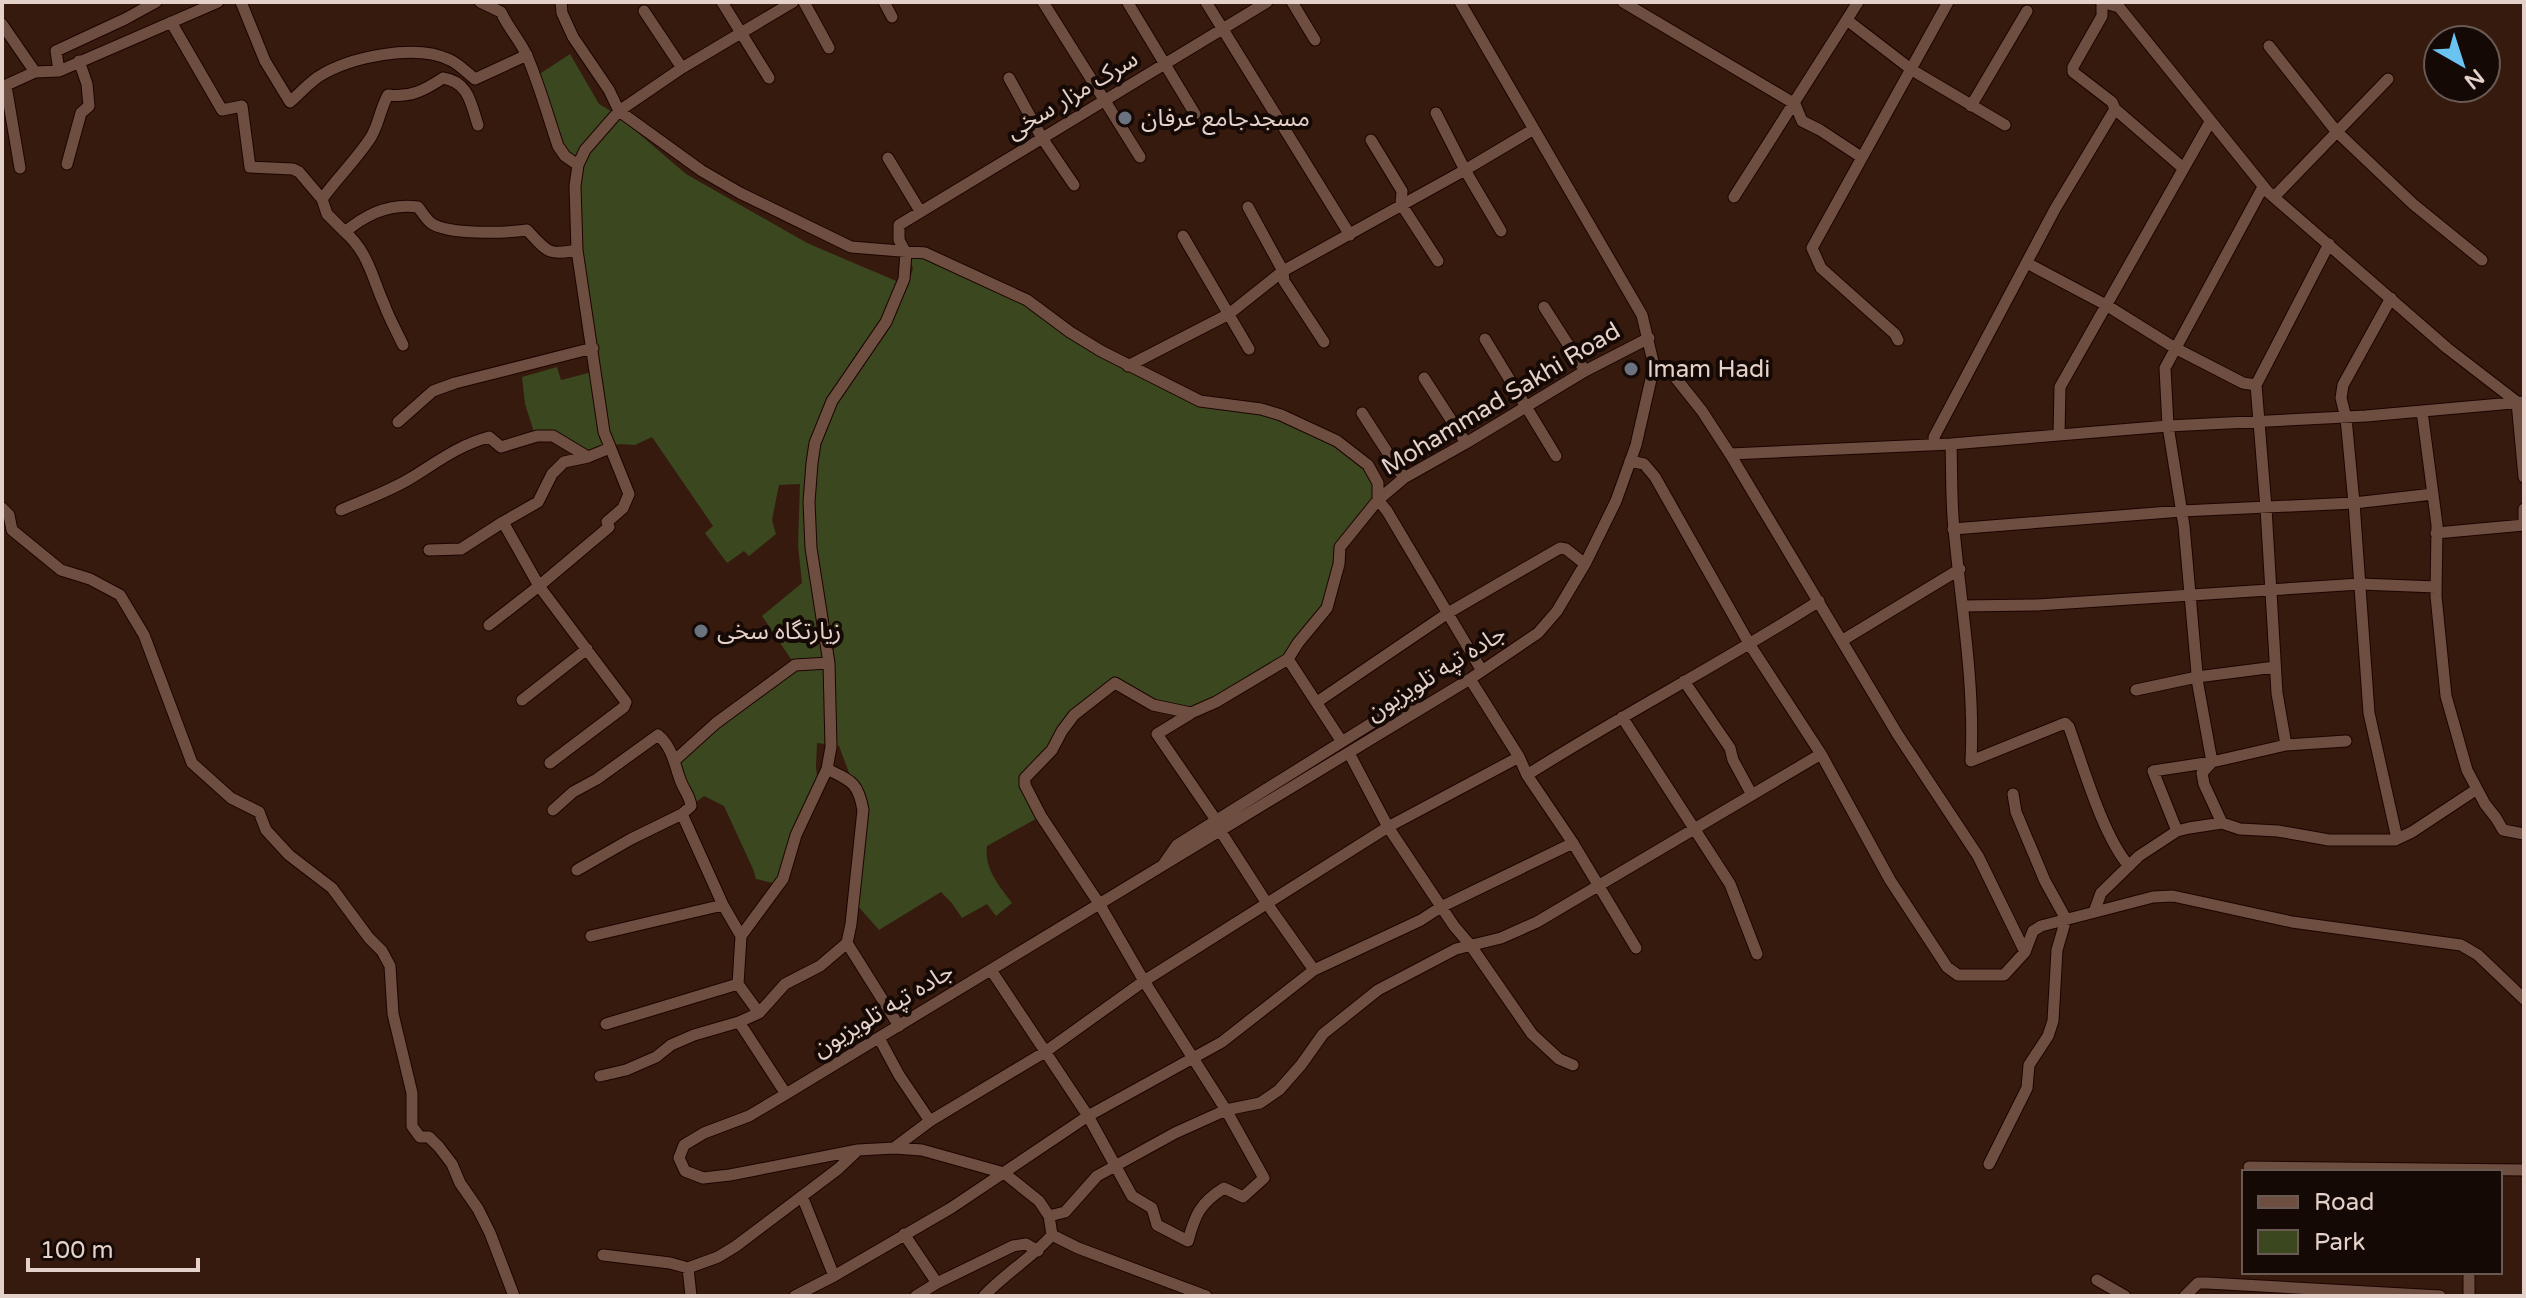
<svg xmlns="http://www.w3.org/2000/svg" width="2526" height="1298" font-family="'Varela Round','Noto Sans Arabic',sans-serif">
  <style>
    .green { fill: #3a471f }
    .lines { fill: none; stroke-linecap: round; stroke-linejoin: round }
    .minor-casing { stroke: #1c0400; stroke-width: 13 }
    .minor { stroke: #6e4e41; stroke-width: 11 }
    .worship-dot { fill: #6b7280; stroke: #150905; stroke-width: 3 }
    .labels { text-anchor: middle; dominant-baseline: central; stroke-width: 8; stroke-linejoin: round; paint-order: stroke }
    .street-label { font-size: 24px; fill: #e4d1c9; stroke: #150905 }
    .poi-label { font-size: 24px; fill: #e4d1c9; stroke: #150905; text-anchor: start }
  </style>
  <rect width="100%" height="100%" fill="#361a0e"/>
  <path class="green" d="M570 54 599 104 616 114 686 174 807 243 908 286 913 268 906 253H925L1027 300 1070 332 1200 401 1281 415 1368 465 1378 500 1340 547 1327 608 1288 659 1216 702 1179 712 1115 684 1074 715 1025 778 1041 816 987 846C984 869 999 885 1012 903L996 916 987 904 962 918 951 902 941 892 879 930 857 905 866 818 839 746 817 743 816 767 819 793 782 885 756 879 753 869 724 806 704 796 691 806 675 760 795 665 762 616 802 583 798 546 800 484 779 485 772 520 776 534 749 556 744 551 727 563 705 533 713 526 652 437 635 445 618 444 585 457 554 439 535 435 525 404 522 377 557 367 561 380 596 371 573 191 585 162 565 149 532 79Z"/>
  <g class="lines">
    <g class="minor-casing">
      <path id="minor" d="M241 2 265 61 290 102C299 94 308 84 318 77 349 57 416 43 450 60 459 64 467 73 475 79L527 55
        M480 2 501 12C508 28 520 40 527 56 539 84 548 116 558 146L565 156 578 165
        M561 2 562 13 573 37 609 90 619 111 702 171 740 193 851 247 925 253 1027 300 1070 332 1101 351 1200 401 1261 409 1281 415 1337 441 1368 465 1378 483V500L1340 547 1339 564 1327 608 1298 643 1288 659 1216 702 1191 713 1153 705 1115 683 1074 715 1062 731 1052 750 1025 778V785L1041 816 1100 905 1144 981 1226 1110 1264 1178 1243 1197 1224 1188C1200 1203 1195 1215 1188 1241L1157 1225 1152 1208 1132 1196 1088 1116 991 970
        M722 2 769 78
        M804 2 829 48
        M884 2 892 17
        M1043 2 1140 157
        M1206 2 1350 235
        M1292 2 1315 40
        M1623 2 1795 104 1802 121 1820 130 1861 157
        M2101 2 2119 7 2268 192 2447 348 2517 402 2524 477
        M1128 3 1195 114
        M644 11 682 68
        M1847 20 1912 70 2005 125
        M171 22 222 110 242 106 250 167 293 169 299 172 322 199
        M2 24 35 72
        M2269 46 2336 131 2413 204 2482 260
        M59 71 56 51 125 19 156 2
        M1009 78 1042 138 1074 185
        M6 86 20 168
        M2 87 35 72 59 71 218 2
        M1971 106 2027 11
        M2115 109 2183 168
        M1436 113 1465 170 1501 231
        M1371 140 1402 191 1401 204 1438 261
        M888 158 920 211
        M67 164 81 113 89 106 87 84 79 61
        M1734 197 1858 2
        M2274 197 2388 79
        M1248 207 1283 271 1284 281 1324 342
        M345 232 327 214 322 199C337 178 357 159 371 137 379 124 380 109 388 95 410 98 425 90 443 78 469 82 471 104 478 125
        M1183 236 1249 349
        M2329 244 2256 385 2266 508 2277 693 2286 745 2346 741
        M2027 263 2106 305 2175 348 2243 383 2256 385
        M1544 307 1585 371
        M1485 339 1556 456
        M1898 340 1895 334 1821 268 1812 248 1948 2
        M403 345C397 332 389 318 384 304 372 277 368 252 345 232 366 214 391 203 418 207 422 212 426 219 431 223 448 235 505 233 527 230 547 251 547 256 577 250
        M1128 366 1229 314 1283 271 1465 170 1534 129
        M1424 378 1466 443
        M2422 411 2437 525 2436 596 2446 696 2467 770 2485 804 2496 818 2503 830 2524 834
        M1362 413 1404 478
        M398 422 433 391 455 383 593 348
        M2059 435 2060 387 2210 122
        M1935 444 1934 437 2055 209 2115 109 2112 102 2073 72V67L2102 16V4
        M1951 444C1952 472 1951 501 1954 529 1961 606 1975 683 1971 761L2065 723 2069 727C2083 766 2103 836 2129 866
        M1730 454 1951 444 2168 426 2366 416 2524 402
        M1630 461 1644 464 1655 477 1750 645 1821 754 1890 880 1947 967 1958 975H2004L2025 952 1978 856 1898 735 1730 454 1702 411 1667 367 1654 366
        M1378 500 1404 478 1466 443 1585 371 1649 338
        M1378 500 1387 511 1482 671
        M2 508 9 515 12 530 61 570 90 579 120 595 144 635 192 763 231 798 259 812 266 830 289 855 332 888 369 938 382 951 390 966 393 1014 412 1093V1126L420 1137H429L439 1147 452 1164 460 1183 478 1209 490 1233 514 1296
        M341 510C364 500 390 491 411 478 437 462 459 445 489 437L501 447 537 436H553L588 457
        M1953 529 2182 511 2354 503 2433 494
        M2436 533 2524 525V509
        M429 550 461 549 503 522
        M1963 606 2037 605 2360 584 2436 587
        M489 625 539 586 503 522 538 502 552 474 564 462 588 457 610 448
        M1843 640 1960 569
        M1288 659 1342 742
        M1470 679 1519 757 1527 775 1573 843 1636 948
        M1684 681 1730 748 1733 760 1752 795
        M2136 690 2197 677 2275 667
        M522 700 587 649
        M1317 702 1448 613 1560 548 1566 549 1585 564
        M1190 714 1157 734 1216 820
        M1622 717 1730 884 1757 954
        M1349 753 1388 827 1454 926 1471 946 1532 1034 1559 1059 1573 1065
        M675 760 716 723 795 665 829 663
        M550 763 624 707 626 702 539 586 609 527 607 522 623 508 629 494 604 432 577 250 575 186 578 165 585 150 619 111 682 68 793 2
        M1527 775C1623 714 1724 662 1819 601
        M553 810 573 792 597 779 658 735C673 748 674 764 681 782 684 790 690 796 691 806L682 814 723 905 741 936 738 984 759 1013
        M2222 823 2204 784 2202 773 2212 762 2198 685 2184 526 2168 426 2165 368 2263 187
        M2177 831 2153 771 2212 762 2286 745
        M1221 832 1268 905 1314 970
        M2395 840 2412 832 2477 789
        M1163 865 1177 845 1396 708H1420
        M577 870 631 839 682 814
        M2094 912 2101 893 2139 856 2177 831 2189 828 2222 823 2240 829 2278 831 2329 840H2395L2396 834 2369 713 2354 503 2346 418 2341 398 2343 385 2391 298
        M591 936 723 905
        M741 936 783 879 796 835 827 769 831 747 829 663 811 548 809 502 812 463 815 443 832 401 886 322 904 279 906 253 899 240V225L1267 2
        M847 943 899 1026
        M2025 952 2033 931 2041 926 2153 897 2173 896 2292 922 2461 945 2478 955 2524 999
        M739 1022 786 1094
        M606 1024 738 984
        M879 1038 899 1075 930 1121
        M600 1076 626 1070 656 1057 671 1045 694 1035 739 1022 759 1013 785 984 820 966 847 943 851 924 863 810C858 782 851 781 827 769
        M894 1148 930 1121 1045 1052 1144 981 1388 827 1519 757
        M1989 1164 2027 1088 2029 1065 2048 1036 2053 1021 2057 950 2066 919 2045 881 2016 812 2013 794
        M2249 1167 2524 1170
        M802 1196 834 1276
        M1049 1216 1065 1212 1097 1176 1175 1133 1226 1110 1260 1103 1279 1090 1301 1065 1323 1034 1378 990 1456 949 1501 938 1537 922 1821 754
        M904 1234 937 1283
        M1052 1235 1078 1248 1206 1296
        M603 1255 670 1263 688 1268 718 1257 736 1246 838 1169 857 1151
        M688 1268 691 1296
        M2097 1280 2125 1296
        M795 1296 834 1276 951 1208 1088 1116 1222 1042 1314 970 1421 920 1441 907 1573 843
        M916 1296 937 1283 1013 1246 1026 1244 1038 1251
        M984 1296C1005 1273 1031 1259 1052 1235L1049 1216 1039 1201 1004 1173 922 1150 894 1148 858 1150 730 1175 703 1178 685 1171 679 1158 684 1145 704 1133 749 1116 786 1094 1470 679 1538 633 1557 611 1585 564 1616 501 1636 445 1654 366 1642 315 1460 2
        M2185 1296 2198 1283H2207L2440 1296
        M2469 1296V1272"/>
    </g>
    <use href="#minor" class="minor"/>
  </g>
  <g class="worship-dot">
    <circle cx="1125" cy="118" r="8"/>
    <circle cx="1631" cy="369" r="8"/>
    <circle cx="701" cy="631" r="8"/>
  </g>
  <g class="labels">
    <g class="street-label">
      <text transform="translate(1072 95) rotate(-31)">سرک مزار سخی</text>
      <text transform="translate(1501 399) rotate(-31)">Mohammad Sakhi Road</text>
      <text transform="translate(1436 673) rotate(-32)">جاده تپه تلویزیون</text>
      <text transform="translate(883 1010) rotate(-31)">جاده تپه تلویزیون</text>
    </g>
    <g class="poi-label">
      <text x="1141" y="118">مسجدجامع عرفان</text>
      <text x="1647" y="369">Imam Hadi</text>
      <text x="717" y="631">زیارتگاه سخی</text>
    </g>
  </g>
  <rect width="2526" height="1298" fill="none" stroke="#e4d1c9" stroke-width="8"/>
  <rect x="2242" y="1170" width="260" height="104" fill="#150905" stroke="#685953" stroke-width="2"/>
  <rect x="2258" y="1196" width="40" height="12" fill="#6e4e41" stroke="#685953" stroke-width="2"/>
  <text x="2314" y="1210" font-size="24" fill="#e4d1c9">Road</text>
  <rect x="2258" y="1230" width="40" height="24" fill="#3a471f" stroke="#685953" stroke-width="2"/>
  <text x="2314" y="1250" font-size="24" fill="#e4d1c9">Park</text>
  <g transform="translate(2462 64) rotate(141)"><circle r="38" fill="#150905" stroke="#685953" stroke-width="2"/>
  <path d="M0-6L14 30L0 20L-14 30Z" fill="#6bc3f2"/>
  <text y="-12" font-size="22" font-weight="bold" text-anchor="middle" fill="#e4d1c9">N</text>
  </g>
  <path d="M28 1258v12h170v-12" fill="none" stroke="#e4d1c9" stroke-width="4"/>
  <text x="40" y="1258" font-size="24" fill="#e4d1c9" stroke="#150905" stroke-width="6" paint-order="stroke">100 m</text>
</svg>
